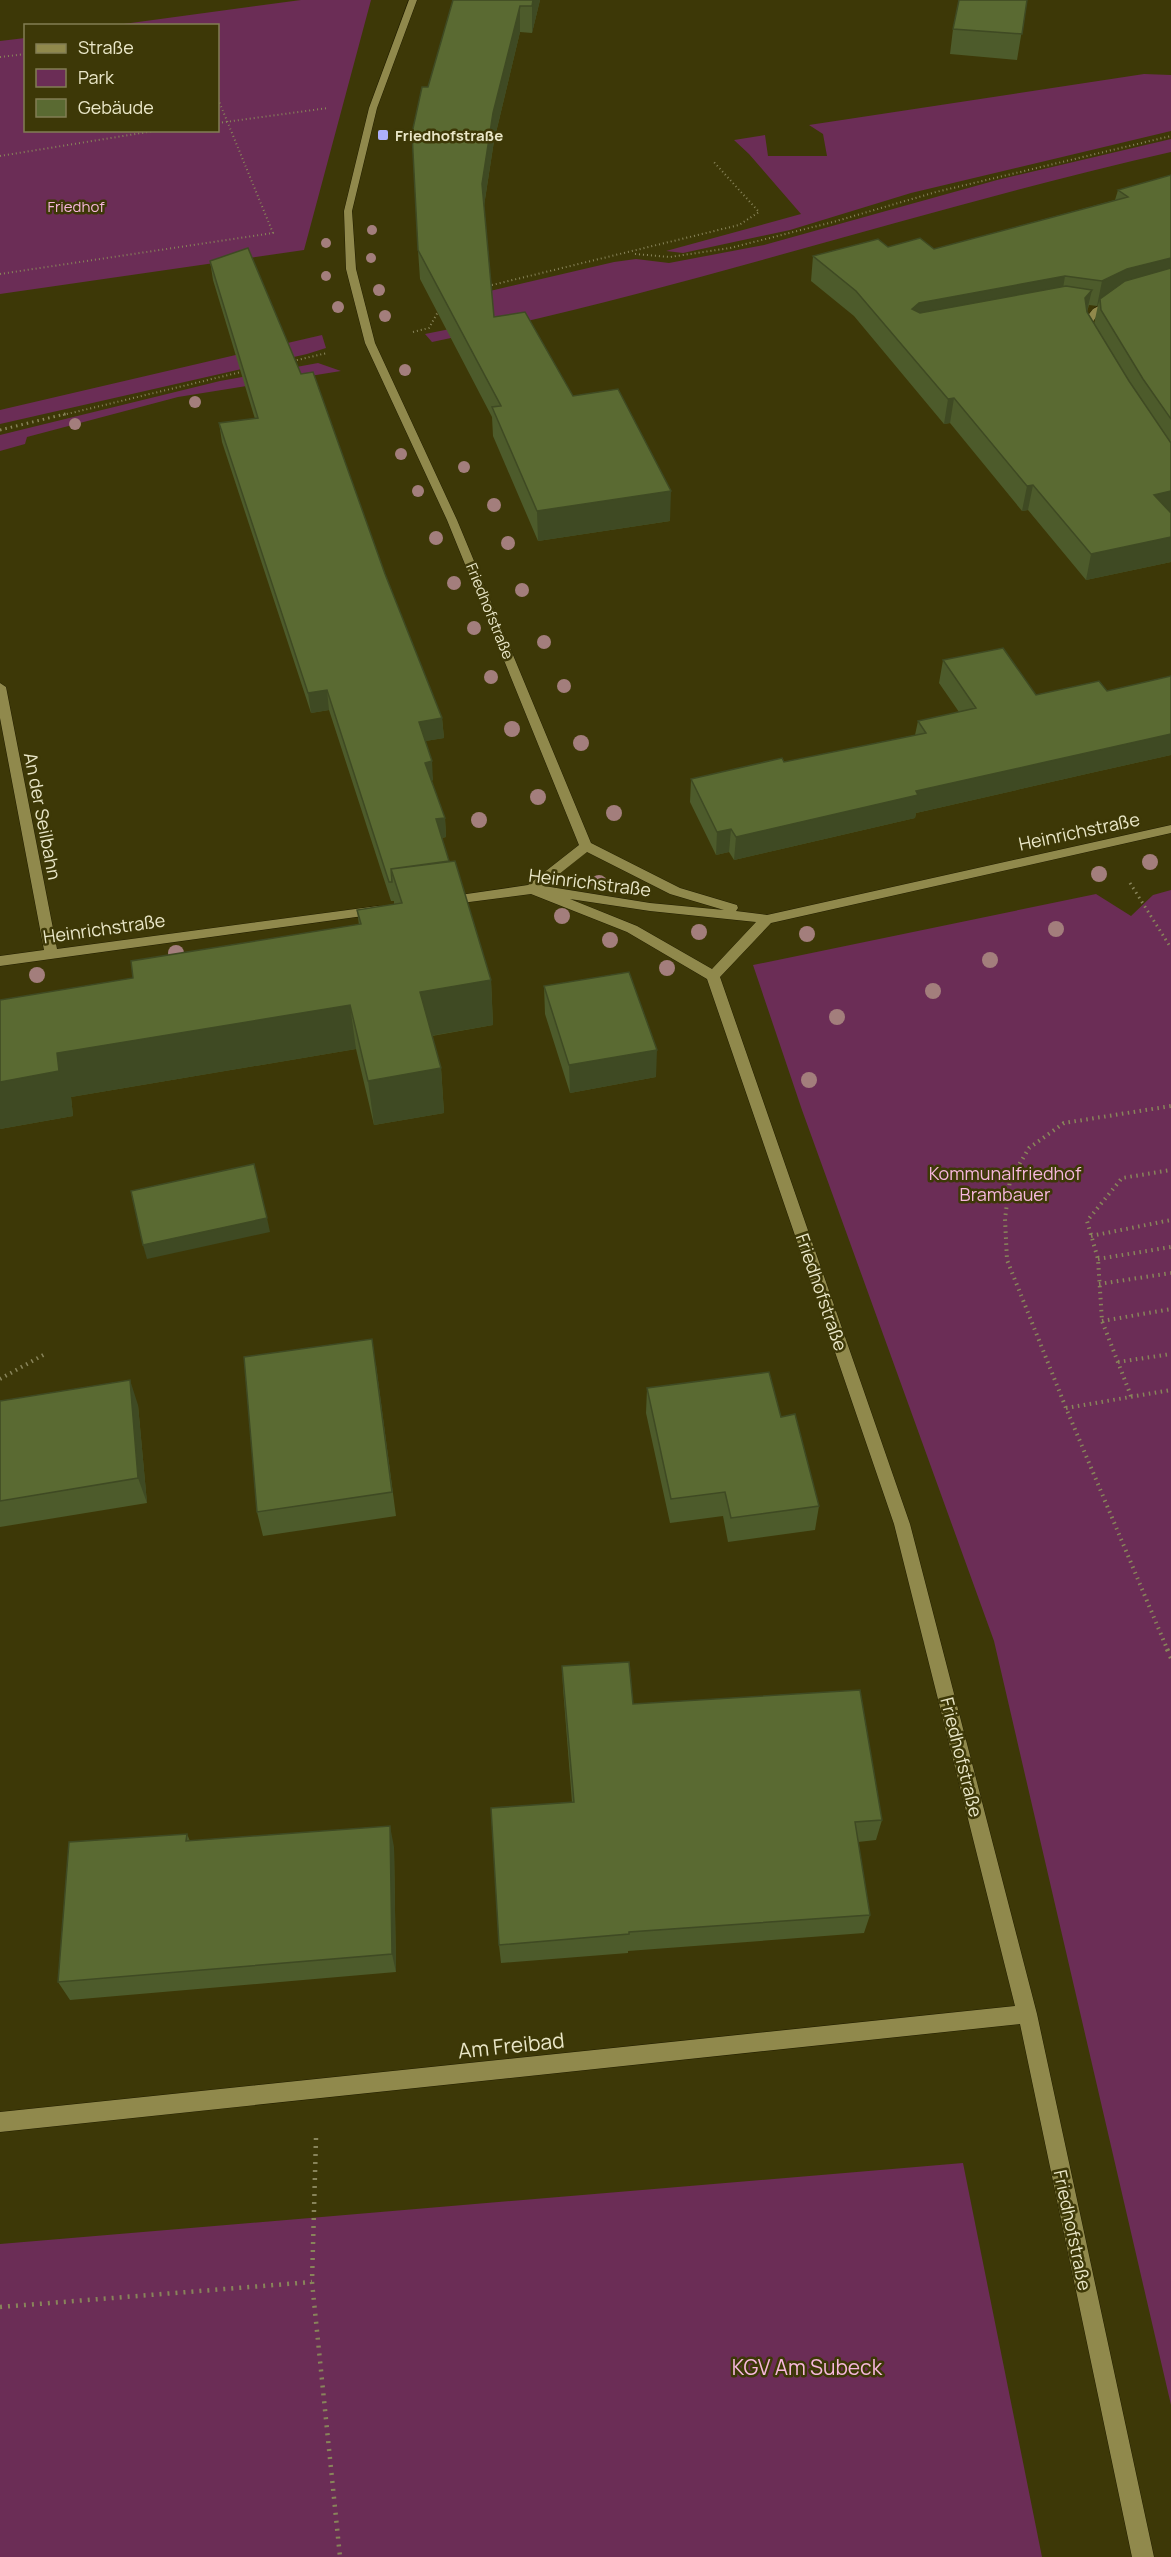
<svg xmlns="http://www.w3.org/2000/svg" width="1171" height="2557" font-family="Manrope,sans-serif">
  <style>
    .green { fill: #6b2d56 }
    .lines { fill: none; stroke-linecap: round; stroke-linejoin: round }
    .minor-casing { stroke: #231f00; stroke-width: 1 }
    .path-far3 { stroke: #88845a; stroke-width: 2; stroke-dasharray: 1 3; stroke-linecap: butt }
    .path-far2 { stroke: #88845a; stroke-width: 3; stroke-dasharray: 1.5 4; stroke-linecap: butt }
    .path-far1 { stroke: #88845a; stroke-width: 4; stroke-dasharray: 1.5 4.5; stroke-linecap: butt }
    .path { stroke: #88845a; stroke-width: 4.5; stroke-dasharray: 2 6; stroke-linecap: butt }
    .minor { fill: #90894c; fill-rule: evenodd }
    .tree { fill: #a37e7c }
    .wall { fill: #4d5b2b; fill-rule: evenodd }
    .shaded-wall { fill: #3f4a23 }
    .building { fill: #5a6a32; stroke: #3f4a23; stroke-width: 1.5 }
    .poi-dot { fill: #adaffb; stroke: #3d3807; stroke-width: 2 }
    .labels { text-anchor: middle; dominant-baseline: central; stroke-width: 5; stroke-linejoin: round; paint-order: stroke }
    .far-poi-label { font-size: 15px; font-weight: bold; fill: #eae7c8; stroke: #3d3807; text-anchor: start }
    .far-park-label { font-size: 15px; fill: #f6b7dc; stroke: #3d3807 }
    .far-street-label { font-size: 15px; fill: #eae7c8; stroke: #3d3807 }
    .street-label { font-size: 18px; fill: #eae7c8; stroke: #3d3807 }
    .park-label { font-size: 18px; fill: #f6b7dc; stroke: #3d3807 }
    .near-street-label { font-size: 21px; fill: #eae7c8; stroke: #3d3807 }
    .near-park-label { font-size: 21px; fill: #f6b7dc; stroke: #3d3807 }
  </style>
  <rect width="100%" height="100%" fill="#3d3807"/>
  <path class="green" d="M301 0H371L304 250 0 294V41L25 38 26 130H218V26L116 25Z
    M1144 74 1171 75V131L911 193 790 230 683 253 666 251 801 214 749 154 734 140 765 135 768 156H827L823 134 809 125Z
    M1171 139V152C923 208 681 291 432 342L425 334 470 325 456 299 614 262 636 259 669 263 764 245 997 180Z
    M322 335 326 348 307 354 0 424V410Z
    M318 363 341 371 178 397 27 437 25 444 0 451V435L220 381Z
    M1171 890V2405L994 1641 802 1110 753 965 1096 894 1131 916 1153 895Z
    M963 2163 1042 2557H0V2244Z"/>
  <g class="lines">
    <g class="minor-casing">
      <path id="minor" d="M409 0H417L377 108 352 211 356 269 375 343 457 520 591 843 680 888 737 905 738 908 736 911 767 915 1171 825V833L771 923 720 977 910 1524 1037 2014 1154 2557H1132L1020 2024 0 2132V2112L1015 2006 894 1524 707 979 627 932 531 894 446 905 440 901 446 897 528 885 579 845 447 520 365 343 346 269 344 211 369 108ZM587 852 670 894 724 910 650 903 544 886ZM570 899 650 911 756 922 712 969 637 926Z
        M1110 300 1118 302 1099 313 1092 323 1094 337 1086 339 1082 323 1093 309Z
        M0 683 6 687 57 949 378 906 384 910 378 914 0 966V956L44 950 0 718Z"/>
    </g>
    <path class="path-far3" d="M0 57 26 54
      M218 123 328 108
      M0 156 160 130
      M635 254 670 257 730 248 833 222 936 192 1171 136
      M0 274 273 233 218 99
      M488 286 739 225 759 212 713 161
      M413 332 429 328 439 310
      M293 361 327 353
      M63 415 245 371"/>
    <path class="path-far2" d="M0 430 69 413
      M1130 883 1171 948"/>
    <path class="path-far1" d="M1091 1236 1171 1220
      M1098 1259 1171 1247
      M1099 1284 1171 1273
      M1102 1321 1171 1309
      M1118 1362 1171 1354
      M0 1379 45 1354
      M1131 1396 1102 1321 1098 1259 1087 1221 1122 1178 1171 1170
      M1066 1408 1171 1390
      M1168 1651 1066 1408 1007 1260 1005 1219 1010 1180 1029 1148 1064 1123 1171 1106"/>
    <path class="path" d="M1167 1649 1171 1658
      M316 2138 312 2282 340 2557
      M0 2307 312 2282"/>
    <use href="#minor" class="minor"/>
  </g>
  <g class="tree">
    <circle cx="372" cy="230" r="5"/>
    <circle cx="326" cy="243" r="5"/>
    <circle cx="371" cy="258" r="5"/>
    <circle cx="326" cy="276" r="5"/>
    <circle cx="379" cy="290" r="6"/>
    <circle cx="338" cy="307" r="6"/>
    <circle cx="385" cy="316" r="6"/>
    <circle cx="405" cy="370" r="6"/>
    <circle cx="195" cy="402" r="6"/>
    <circle cx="75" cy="424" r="6"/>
    <circle cx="401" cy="454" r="6"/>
    <circle cx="464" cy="467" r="6"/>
    <circle cx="418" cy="491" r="6"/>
    <circle cx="494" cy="505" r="7"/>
    <circle cx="436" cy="538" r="7"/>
    <circle cx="508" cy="543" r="7"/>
    <circle cx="454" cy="583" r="7"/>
    <circle cx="522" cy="590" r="7"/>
    <circle cx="474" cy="628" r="7"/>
    <circle cx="544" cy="642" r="7"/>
    <circle cx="491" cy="677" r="7"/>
    <circle cx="564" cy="686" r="7"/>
    <circle cx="512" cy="729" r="8"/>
    <circle cx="581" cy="743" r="8"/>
    <circle cx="538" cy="797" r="8"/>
    <circle cx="614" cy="813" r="8"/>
    <circle cx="479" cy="820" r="8"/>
    <circle cx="1150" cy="862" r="8"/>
    <circle cx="1099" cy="874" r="8"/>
    <circle cx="599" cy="883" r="8"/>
    <circle cx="562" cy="916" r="8"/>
    <circle cx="1056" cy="929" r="8"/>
    <circle cx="699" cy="932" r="8"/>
    <circle cx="807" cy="934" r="8"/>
    <circle cx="610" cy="940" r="8"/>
    <circle cx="176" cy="953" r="8"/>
    <circle cx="990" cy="960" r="8"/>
    <circle cx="667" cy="968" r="8"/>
    <circle cx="37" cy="975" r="8"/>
    <circle cx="933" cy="991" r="8"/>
    <circle cx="837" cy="1017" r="8"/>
    <circle cx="809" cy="1080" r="8"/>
  </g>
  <path class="wall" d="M453 0H540L532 33 520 32 494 141 484 206 494 317 573 396 670 521 538 541 493 436 492 417 420 279 418 250 428 87Z
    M1027 0 1017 60 950 54 953 29Z
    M1171 175V562L1086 580 1028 510 1022 511 950 423 944 424 854 316 811 281 813 256 888 247 934 249 1115 200 1118 190ZM1089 305 1097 306 1098 305 1094 324 1087 312Z
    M210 261 385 574 442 718 444 738 425 741 433 780 431 781 445 818 446 837 442 838 449 861 491 980 493 1025 432 1036 441 1068 444 1113 374 1125 356 1049 71 1097 73 1116 0 1129 133 978 359 925 357 910 394 904V901H391L329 710 311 713 222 442 219 423 255 419 213 280Z
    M943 660 1036 695 1107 691 1171 676V755L1095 772 916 813 915 818 734 860 729 852 716 855 690 802 691 779 784 762 915 735 918 721 959 712 939 683Z
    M544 986 656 1077 570 1093 545 1014Z
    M376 1365 396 1516 263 1536 257 1512Z
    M647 1388 781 1417 819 1506 815 1530 728 1542 723 1516 670 1523 646 1413Z
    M0 1401 138 1405 147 1503 0 1527Z
    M562 1666 633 1704 882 1820 876 1840 858 1842 870 1915 864 1933 628 1951V1953L501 1963 499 1945 572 1802 563 1688Z
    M187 1834 190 1841 394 1847 396 1972 70 2000 58 1982Z"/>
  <path class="shaded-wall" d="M533 0H540L532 33V6Z
    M520 6V32L494 141 483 212 482 184 493 113Z
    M1171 258V278L1100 299 1098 305 1097 306 1102 281 1127 269Z
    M1065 276 1061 301 909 334 912 309 919 303Z
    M1092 290 1086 315 1085 298Z
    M954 398 950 423 944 424 948 399Z
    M1033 485 1028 510 1022 511 1027 486Z
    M671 491 670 521 538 541 537 511Z
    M1171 491V515L1154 495Z
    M1171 537V562L1086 580 1091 554Z
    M327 690 329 710 311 713 308 693Z
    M442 718 444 738 420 742 419 722Z
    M1171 734V755L1095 772 916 813 915 818 734 860 736 837 916 791Z
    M432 761 433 780 427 783 425 763Z
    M445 818 446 837 438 839 436 819Z
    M731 829 729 852 716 855 717 832Z
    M491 980 493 1025 424 1037 420 992Z
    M350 1005 356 1049 71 1097 73 1116 0 1129V1082L57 1053Z
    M657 1050 656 1077 570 1093 569 1065Z
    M441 1068 444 1113 374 1125 368 1081Z
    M267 1218 270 1232 147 1259 143 1245Z
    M130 1380 138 1405 147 1503 138 1478Z
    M390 1826 394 1847 396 1972 392 1954Z"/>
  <path class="building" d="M453 0H533L532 6H520L493 113 482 184 494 317 525 312 573 396 618 389 671 491 537 511 492 407 501 406 418 250 412 133 422 87H428Z
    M959 0H1027L1022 34 953 29Z
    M1171 175V258L1127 269 1102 281 1065 276 919 303 912 309 920 313 1066 286 1092 290 1085 298 1087 312 1129 381 1171 443V491L1154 495 1171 513V537L1091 554 1033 485 1027 486 954 398 948 399 856 291 813 256 878 239 888 247 920 238 934 249 1128 197 1118 190Z
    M248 248 301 374 313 372 385 574 442 718 419 722 432 761 425 763 445 818 436 819 449 861 391 869 392 882H389L327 690 308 693 219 423 258 418 210 261Z
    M1171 268V419L1143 379 1101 310 1100 299 1125 281Z
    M1003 648 1036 695 1099 681 1107 691 1171 676V734L916 791 918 795 736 837 731 829 717 832 691 779 782 758 784 762 926 733 918 721 976 708 943 660Z
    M455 861 491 980 420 992 441 1068 368 1081 350 1005 57 1053 59 1071 0 1082V1000L133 978 131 961 361 924 357 910 402 903 391 869Z
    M629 972 657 1050 569 1065 544 986Z
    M254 1164 267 1218 143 1245 131 1191Z
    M372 1339 392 1492 257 1512 244 1357Z
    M769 1372 781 1417 795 1414 819 1506 731 1518 725 1492 671 1499 647 1388Z
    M130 1380 138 1478 0 1501V1401Z
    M629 1662 633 1704 860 1690 882 1820 855 1822 870 1915 629 1932V1934L499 1945 491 1808 574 1802 562 1666Z
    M390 1826 392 1954 58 1982 69 1842 187 1834 186 1841Z"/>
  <rect class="poi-dot" x="377" y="129" width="12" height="12" rx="3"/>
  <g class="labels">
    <g class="far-poi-label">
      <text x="395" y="135">Friedhofstraße</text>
    </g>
    <g class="far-park-label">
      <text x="76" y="206">Friedhof</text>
    </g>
    <g class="far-street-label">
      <text transform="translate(490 611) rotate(68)">Friedhofstraße</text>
    </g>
    <g class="street-label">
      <text transform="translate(43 816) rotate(79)">An der Seilbahn</text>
      <text transform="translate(1079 831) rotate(-12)">Heinrichstraße</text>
      <text transform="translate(590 882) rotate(7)">Heinrichstraße</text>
      <text transform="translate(104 928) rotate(-8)">Heinrichstraße</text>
      <text transform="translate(822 1292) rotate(71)">Friedhofstraße</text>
      <text transform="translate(962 1757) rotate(76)">Friedhofstraße</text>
      <text transform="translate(1073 2230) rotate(78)">Friedhofstraße</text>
    </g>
    <g class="park-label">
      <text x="1005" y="1173">Kommunalfriedhof<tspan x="1005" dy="21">Brambauer</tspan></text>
    </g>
    <g class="near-street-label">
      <text transform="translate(511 2045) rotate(-6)">Am Freibad</text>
    </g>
    <g class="near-park-label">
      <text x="807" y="2367">KGV Am Subeck</text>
    </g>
  </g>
  <rect x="24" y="24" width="195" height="108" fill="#3d3807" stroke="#827e54" stroke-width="1.5"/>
  <rect x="36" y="44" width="30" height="9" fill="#90894c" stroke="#827e54" stroke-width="1.5"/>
  <text x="78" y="54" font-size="18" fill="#eae7c8">Straße</text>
  <rect x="36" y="69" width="30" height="18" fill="#6b2d56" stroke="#827e54" stroke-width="1.5"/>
  <text x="78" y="84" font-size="18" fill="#eae7c8">Park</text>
  <rect x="36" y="99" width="30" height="18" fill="#5a6a32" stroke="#827e54" stroke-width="1.5"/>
  <text x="78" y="114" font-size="18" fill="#eae7c8">Gebäude</text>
</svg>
